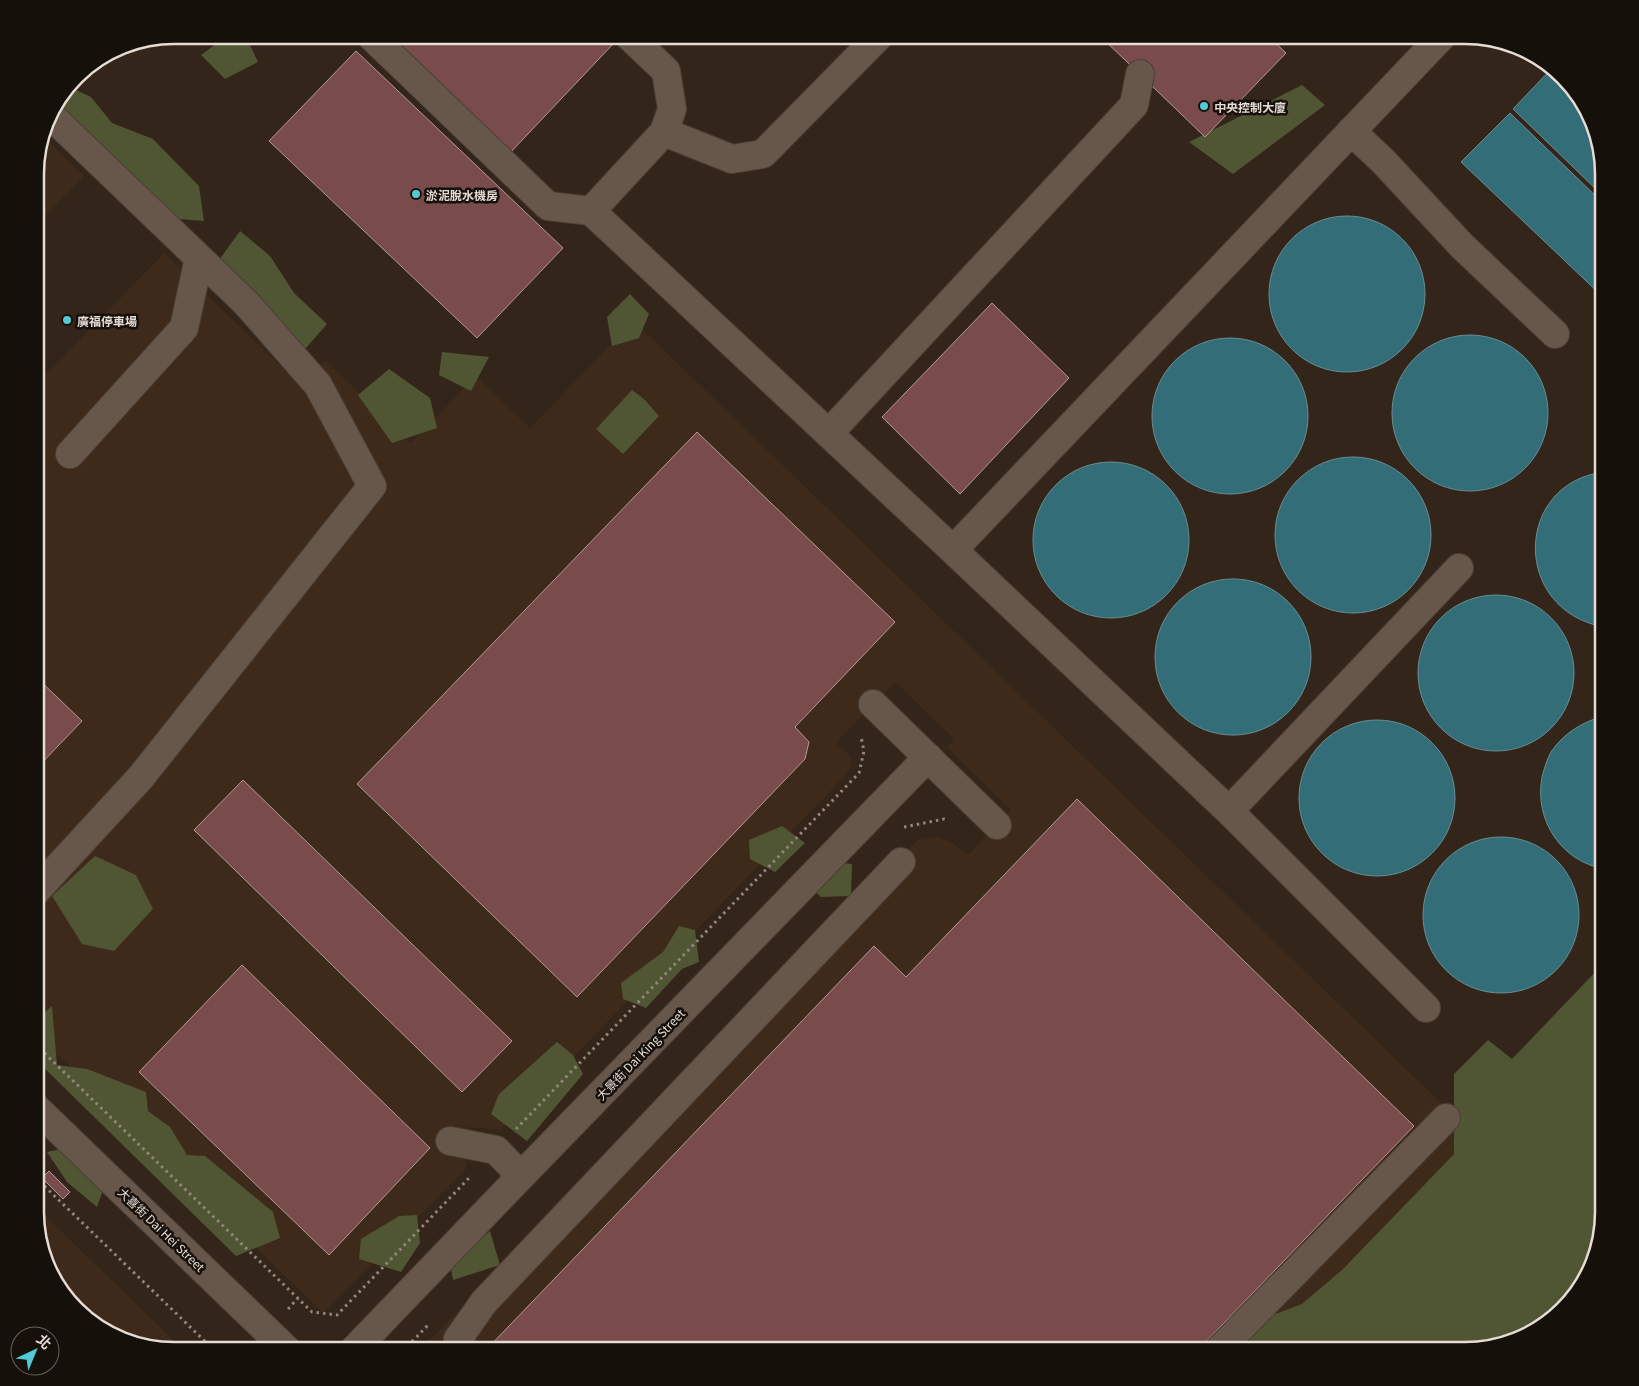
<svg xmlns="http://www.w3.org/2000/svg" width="1639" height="1386" font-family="Georgia,'Noto Sans TC',serif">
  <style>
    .built { fill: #3e2a1a }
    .green { fill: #505633 }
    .water { fill: #326d78; stroke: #688e94 }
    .building { fill: #794b4b; stroke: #b29998 }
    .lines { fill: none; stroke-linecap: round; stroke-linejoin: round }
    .minor-casing { stroke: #4c3f36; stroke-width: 30 }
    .path { stroke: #93877d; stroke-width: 3; stroke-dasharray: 2.5 4; stroke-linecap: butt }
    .minor { stroke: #67574a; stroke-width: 28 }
    .poi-dot { fill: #52cbd7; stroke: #16100b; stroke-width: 2 }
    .labels { text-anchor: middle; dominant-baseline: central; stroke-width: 5; stroke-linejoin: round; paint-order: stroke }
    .poi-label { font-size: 12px; font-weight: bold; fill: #e6dcd4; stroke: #16100b; text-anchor: start }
    .street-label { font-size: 12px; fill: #e6dcd4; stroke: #16100b }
    .rim { fill: none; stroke: #e6dcd4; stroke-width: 2.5 }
  </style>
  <rect width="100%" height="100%" fill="#332519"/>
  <path class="built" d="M43 136 84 176 35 226V164Z
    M164 253 300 385 325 360 411 443 476 376 530 428 634 321 1473 1134 1264 1351H419L918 840 938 837 952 842 968 855 1011 810 947 747 954 739 895 682 836 743 849 755 852 767 844 777 569 1062 501 1130 467 1127 466 1169 323 1313 35 1033V386Z
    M35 1206 185 1351H173L121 1341 82 1316 49 1273 35 1221Z"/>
  <path class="green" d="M228 35H241L249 43 258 62 225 79 201 55Z
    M75 79 74 89 91 97 112 123 153 139 199 186 204 221 165 218 52 108Z
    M1302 85 1325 105 1233 174 1189 142Z
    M240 231 270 256 294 293 327 324 299 356 214 267Z
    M630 294 649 314 639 338 612 346 607 317Z
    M442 352 489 357 471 391 439 375Z
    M389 369 430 398 437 428 392 443 358 395Z
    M632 390 644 399 659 416 623 454 596 429Z
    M782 826 805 843 775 872 750 859 749 840Z
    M95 856 136 875 153 909 114 951 82 944 52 896Z
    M817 860 852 864 851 896 821 897 802 879Z
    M679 926 695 930 699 962 682 969 646 1008 623 999 621 983 663 952Z
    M1604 963V1213L1594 1265 1569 1304 1519 1340 1465 1351H1232V1330L1302 1304 1342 1270 1454 1154V1074L1488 1040 1512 1059Z
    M52 1006 57 1065 87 1069 146 1092 148 1111 170 1127 187 1155 205 1156 273 1212 280 1238 236 1256 35 1059V1021Z
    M557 1042 573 1055 583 1074 527 1141 491 1114 499 1094Z
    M89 1143 102 1154V1193L97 1207 67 1182 47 1152Z
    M417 1215 420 1243 401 1272 359 1259 361 1239 399 1216Z
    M490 1231 500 1265 453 1280 450 1264Z"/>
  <path class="water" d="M1553 67 1557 70 1593 120 1604 174V197L1513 109Z
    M1510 113 1604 204V298L1461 162Z
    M1269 294a78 78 0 1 1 156 0a78 78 0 1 1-156 0Z
    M1392 413a78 78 0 1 1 156 0a78 78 0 1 1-156 0Z
    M1152 416a78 78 0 1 1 156 0a78 78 0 1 1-156 0Z
    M1275 535a78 78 0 1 1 156 0a78 78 0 1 1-156 0Z
    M1033 540a78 78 0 1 1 156 0a78 78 0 1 1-156 0Z
    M1604 472V627C1511 610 1514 483 1604 472Z
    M1155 657a78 78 0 1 1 156 0a78 78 0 1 1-156 0Z
    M1418 673a78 78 0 1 1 156 0a78 78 0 1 1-156 0Z
    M1604 716V869C1561 861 1534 820 1542 777 1544 769 1547 759 1551 752 1564 733 1582 722 1604 716Z
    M1299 798a78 78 0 1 1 156 0a78 78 0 1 1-156 0Z
    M1423 915a78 78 0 1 1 156 0a78 78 0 1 1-156 0Z"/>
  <path class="building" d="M389 35H607L615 42 508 155Z
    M1099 35H1267L1286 53 1205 137Z
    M356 51 563 248 477 338 269 141Z
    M992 303 1069 378 960 494 882 417Z
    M697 432 895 622 795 727 809 742 805 759 577 997 357 784Z
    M35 676 82 721 35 770Z
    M243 780 512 1041 462 1092 194 830Z
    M1077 799 1414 1126 1197 1351H485L874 946 906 977Z
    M242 965 430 1148 329 1255 139 1072Z
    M49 1171 70 1192 63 1199 42 1178Z
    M49 1272 52 1275 118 1339 82 1316Z"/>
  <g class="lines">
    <g class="minor-casing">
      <path id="minor" d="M370 35 548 206 591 211
        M628 35 666 71 672 109 664 132
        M880 35 763 154 732 159 664 132 591 211 953 550 1443 35
        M1351 131 1383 161 1462 246 1555 334
        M829 433 1134 105 1140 74
        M70 454 184 328 199 258
        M953 550 1229 811 1426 1008
        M873 704 997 825
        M1229 811 1459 568
        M35 892 141 777 372 486 318 385 246 303 49 114
        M35 1107 288 1351
        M450 1141 496 1150 521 1176
        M353 1351 521 1176 928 757
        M461 1351 458 1339 484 1302 901 862
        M1218 1351 1446 1118"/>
    </g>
    <path class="path" d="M904 827 944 819 947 820
      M35 1044 312 1312 337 1315 470 1177
      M516 1129 859 773 864 751 861 737
      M35 1177 215 1351
      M288 1309 298 1298
      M403 1351 430 1323"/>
    <use href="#minor" class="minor"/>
  </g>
  <g class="poi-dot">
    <circle cx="1204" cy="106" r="5"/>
    <circle cx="416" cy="194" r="5"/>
    <circle cx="67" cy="320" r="5"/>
  </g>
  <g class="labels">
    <g class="poi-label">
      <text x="1214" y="106">中央控制大廈</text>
      <text x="426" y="194">淤泥脫水機房</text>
      <text x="77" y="320">廣福停車場</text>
    </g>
    <g class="street-label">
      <text transform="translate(640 1054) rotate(-46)">大景街 Dai King Street</text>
      <text transform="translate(162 1229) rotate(44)">大喜街 Dai Hei Street</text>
    </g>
  </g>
  <path d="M0 0H1639V1386H0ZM174 44H1465A130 130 0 0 1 1595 174V1212A130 130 0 0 1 1465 1342H174A130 130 0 0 1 44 1212V174A130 130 0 0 1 174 44Z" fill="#16100b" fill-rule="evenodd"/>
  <path class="rim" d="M174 44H1465A130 130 0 0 1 1595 174V1212A130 130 0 0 1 1465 1342H174A130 130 0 0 1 44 1212V174A130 130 0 0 1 174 44Z"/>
  <g transform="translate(35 1351) rotate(44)"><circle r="24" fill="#16100b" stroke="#69625b"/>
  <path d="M0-4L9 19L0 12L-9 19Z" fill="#52cbd7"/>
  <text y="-8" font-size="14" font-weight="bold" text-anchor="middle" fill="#e6dcd4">北</text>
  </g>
</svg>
